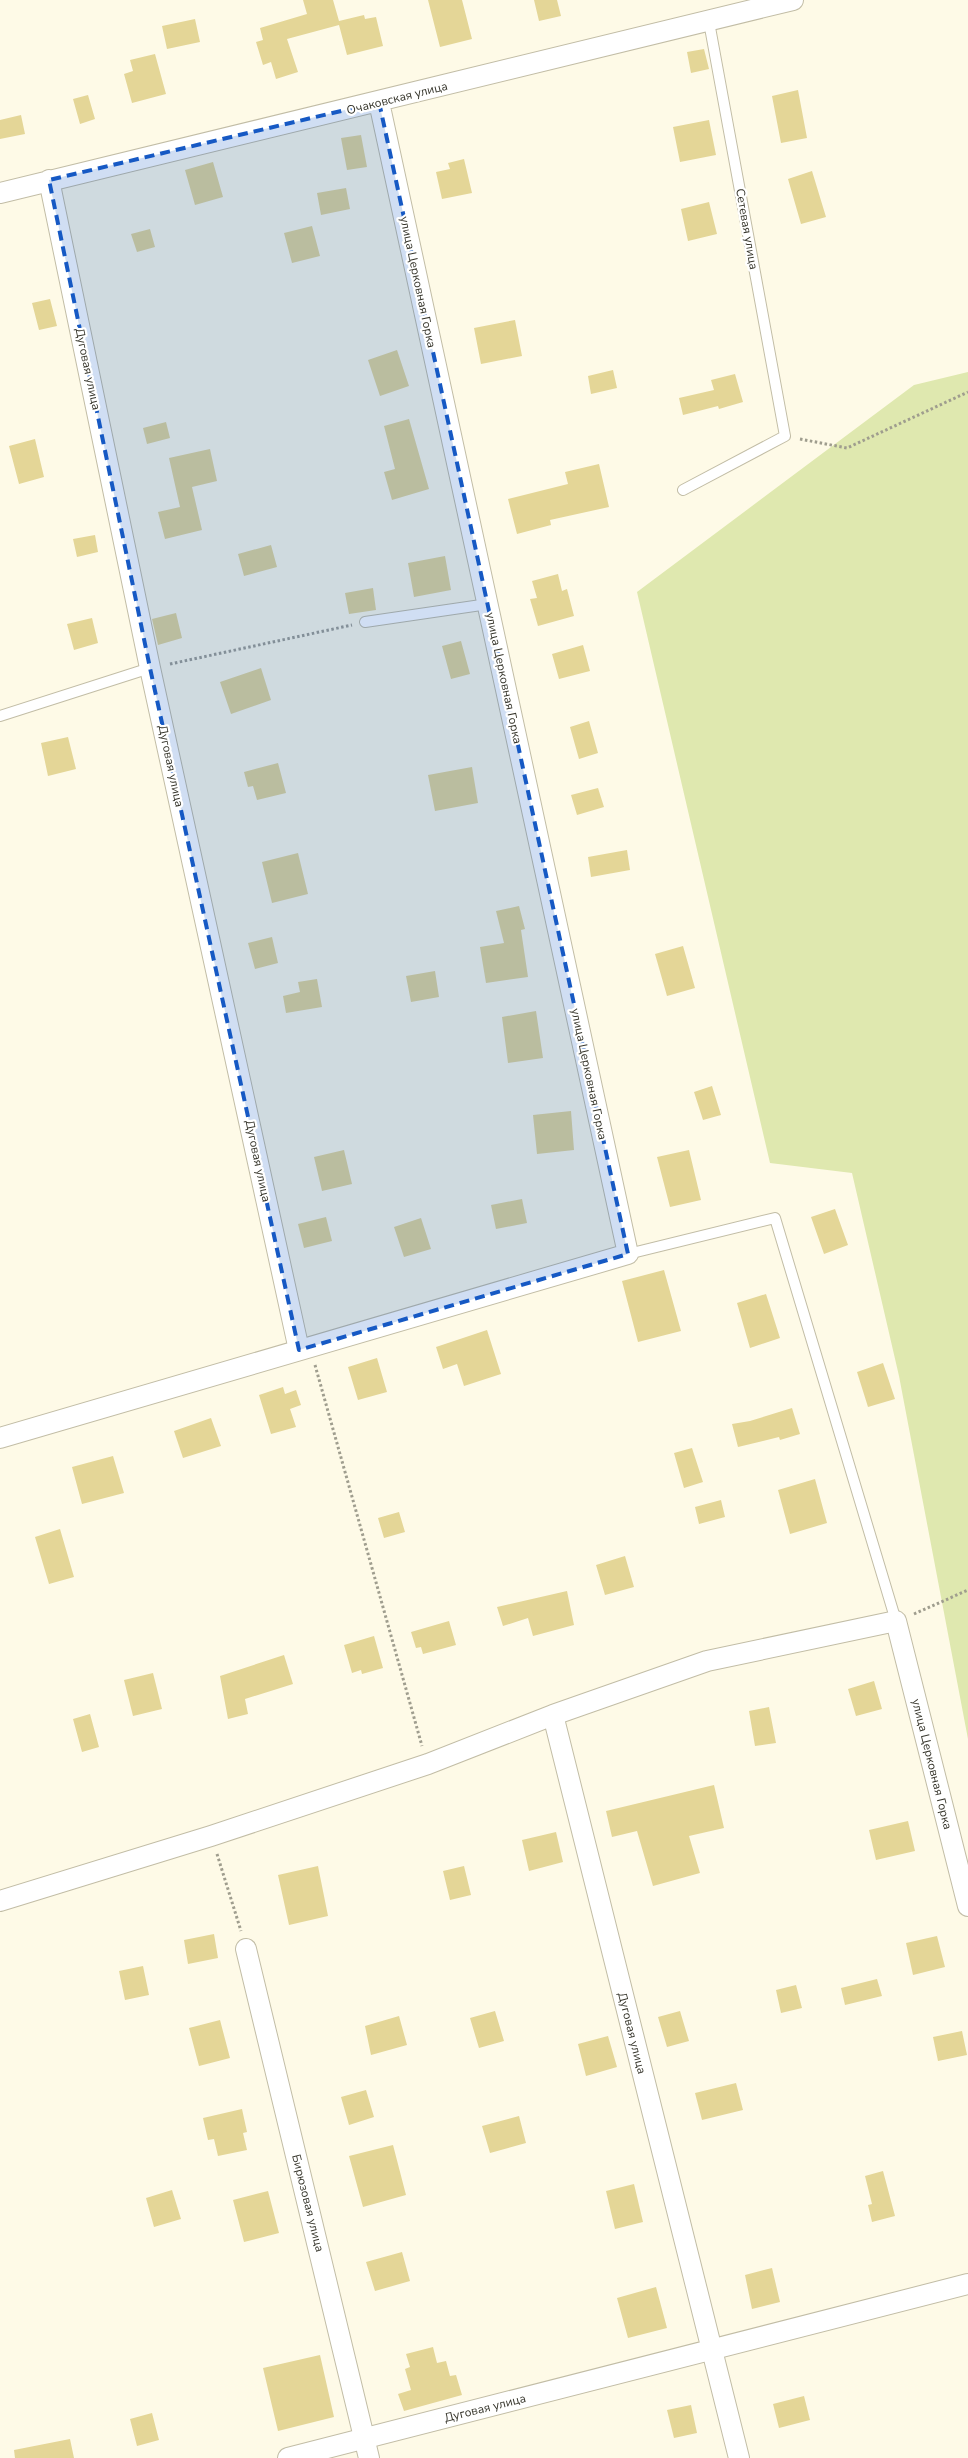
<svg xmlns="http://www.w3.org/2000/svg" width="968" height="2458" font-family="'Nunito Sans',sans-serif">
  <style>
    .green { fill: #dfe8af }
    .building { fill: #e4d697 }
    .lines { fill: none; stroke-linecap: round; stroke-linejoin: round }
    .service-casing { stroke: #c2bda6; stroke-width: 12 }
    .minor-casing { stroke: #c2bda6; stroke-width: 22 }
    .path { stroke: #9f9d8e; stroke-width: 3; stroke-dasharray: 2.5 2.5; stroke-linecap: butt }
    .service { stroke: #fff; stroke-width: 10 }
    .minor { stroke: #fff; stroke-width: 20 }
    .marked { fill: #1659c4; fill-opacity: 0.2; stroke: #1659c4; stroke-width: 4; stroke-dasharray: 10 6; stroke-linejoin: round }
    .labels { text-anchor: middle; dominant-baseline: central; stroke-width: 4.5; stroke-linejoin: round; paint-order: stroke }
    .street-label { font-size: 12px; fill: #343329; stroke: #fff }
  </style>
  <rect width="100%" height="100%" fill="#fefae7"/>
  <path class="green" d="M968 372V1739L899 1376 852 1173 770 1163 637 592 914 385Z"/>
  <path class="building" d="M303 0H333L339 21 364 15 365 19 376 17 383 46 347 55 339 25 287 39 298 72 276 79 271 62 263 65 256 42 263 40 260 28 307 14Z
    M428 0H462L472 39 440 47Z
    M534 0H557L561 16 539 21Z
    M195 19 200 42 167 49 162 26Z
    M704 49 709 69 691 73 687 52Z
    M155 54 166 94 132 103 124 74 133 71 130 60Z
    M798 90 807 138 781 143 772 96Z
    M88 95 95 119 80 124 73 99Z
    M21 115 25 134 0 139V120Z
    M709 120 716 155 680 162 673 127Z
    M361 135 367 167 347 170 341 138Z
    M464 159 472 193 442 199 436 172 450 169 448 163Z
    M213 162 223 197 195 205 185 170Z
    M812 171 826 217 801 224 788 179Z
    M346 188 350 209 321 215 317 193Z
    M709 202 717 234 688 241 681 209Z
    M312 226 320 256 292 263 284 233Z
    M150 229 155 247 137 252 131 234Z
    M50 299 57 326 39 330 32 303Z
    M515 320 522 356 481 364 474 328Z
    M397 350 409 386 380 396 368 360Z
    M613 370 617 388 591 394 588 376Z
    M735 374 743 402 719 409 718 406 683 415 679 398 714 390 711 380Z
    M409 419 429 489 392 500 384 472 395 469 384 426Z
    M166 422 170 438 147 444 143 428Z
    M35 439 44 477 19 484 9 446Z
    M210 449 217 481 192 487 202 530 165 539 158 512 180 507 169 458Z
    M599 464 609 507 550 520 551 525 517 534 508 499 568 484 565 472Z
    M95 535 98 552 77 557 73 539Z
    M271 545 277 567 244 576 238 554Z
    M445 556 451 590 414 597 408 563Z
    M558 574 562 591 567 589 574 616 538 626 530 599 537 598 532 581Z
    M373 588 376 610 349 614 345 593Z
    M176 613 182 638 158 645 152 619Z
    M92 618 98 643 74 650 67 624Z
    M461 641 470 674 451 679 442 646Z
    M583 645 590 671 559 679 552 654Z
    M261 668 271 700 231 714 220 682Z
    M589 721 598 753 579 759 570 727Z
    M68 737 76 769 48 776 41 743Z
    M278 763 286 793 257 800 253 786 248 787 244 772Z
    M472 767 478 803 435 811 428 775Z
    M598 788 604 807 577 815 571 795Z
    M627 850 630 870 591 877 588 857Z
    M298 853 308 894 272 903 262 862Z
    M519 906 525 929 521 930 528 977 486 983 480 947 504 943 496 911Z
    M272 937 278 963 255 969 248 943Z
    M683 946 695 988 667 996 655 954Z
    M435 971 439 997 411 1002 406 976Z
    M317 979 322 1007 286 1013 283 996 300 992 298 982Z
    M536 1011 543 1058 508 1063 502 1017Z
    M712 1086 721 1115 703 1120 694 1092Z
    M571 1111 574 1150 537 1154 533 1115Z
    M344 1150 352 1184 322 1191 314 1157Z
    M689 1150 701 1200 670 1207 657 1157Z
    M522 1199 527 1223 496 1229 491 1205Z
    M835 1209 848 1245 824 1254 811 1217Z
    M326 1217 332 1241 304 1248 298 1224Z
    M421 1218 431 1249 404 1257 394 1227Z
    M664 1270 681 1331 638 1342 622 1281Z
    M766 1294 780 1338 750 1348 737 1303Z
    M487 1330 501 1374 464 1386 457 1364 443 1369 436 1347Z
    M377 1358 387 1392 358 1400 348 1367Z
    M883 1363 895 1399 868 1407 857 1372Z
    M283 1387 285 1394 296 1390 301 1405 290 1409 296 1427 271 1434 259 1395Z
    M792 1408 800 1434 780 1440 779 1437 738 1447 732 1424 750 1421Z
    M211 1418 221 1446 183 1458 174 1431Z
    M692 1448 703 1482 684 1488 674 1453Z
    M113 1456 124 1493 82 1504 72 1467Z
    M815 1479 827 1523 790 1534 778 1490Z
    M721 1500 725 1517 699 1524 695 1507Z
    M399 1512 405 1532 384 1538 378 1518Z
    M60 1529 74 1577 49 1584 35 1537Z
    M625 1556 634 1587 605 1595 596 1565Z
    M567 1591 574 1625 533 1636 528 1618 503 1626 497 1607Z
    M449 1621 456 1645 423 1654 421 1647 416 1648 411 1632Z
    M374 1636 383 1668 362 1674 361 1670 352 1673 344 1645Z
    M284 1655 293 1684 245 1699 248 1714 228 1719 220 1676Z
    M153 1673 162 1709 133 1716 124 1680Z
    M874 1681 882 1709 856 1716 848 1689Z
    M769 1707 776 1743 755 1746 749 1711Z
    M90 1714 99 1747 82 1752 73 1719Z
    M714 1785 724 1828 689 1836 700 1873 653 1886 637 1831 612 1837 606 1811Z
    M908 1821 915 1851 876 1860 869 1830Z
    M556 1832 563 1862 529 1871 522 1840Z
    M318 1866 328 1916 289 1925 278 1875Z
    M464 1866 471 1895 450 1900 443 1871Z
    M214 1934 218 1958 188 1964 184 1940Z
    M937 1936 945 1967 913 1975 906 1943Z
    M143 1966 149 1995 125 2000 119 1971Z
    M877 1979 882 1996 845 2005 841 1988Z
    M796 1985 802 2008 781 2013 776 1990Z
    M495 2011 504 2041 479 2048 470 2018Z
    M680 2011 689 2041 667 2047 658 2017Z
    M399 2016 407 2045 371 2055 365 2026Z
    M220 2020 230 2058 199 2066 189 2028Z
    M962 2031 967 2055 938 2061 933 2037Z
    M608 2036 617 2067 586 2076 578 2044Z
    M736 2083 743 2110 702 2120 695 2093Z
    M366 2090 374 2117 349 2125 341 2097Z
    M242 2109 247 2132 243 2133 247 2150 218 2156 214 2139 208 2140 203 2118Z
    M519 2116 526 2143 490 2153 482 2126Z
    M393 2145 406 2195 363 2207 349 2156Z
    M883 2171 895 2216 872 2222 868 2205 872 2204 865 2176Z
    M634 2184 643 2222 615 2229 606 2191Z
    M172 2190 181 2219 154 2227 146 2198Z
    M268 2191 279 2233 244 2242 233 2200Z
    M402 2252 410 2281 375 2291 366 2262Z
    M772 2268 780 2302 752 2309 745 2275Z
    M656 2287 667 2328 628 2338 617 2298Z
    M433 2347 437 2363 446 2361 450 2376 456 2375 462 2395 404 2411 398 2394 411 2390 405 2369 410 2367 406 2354Z
    M320 2355 334 2417 278 2431 263 2368Z
    M804 2396 810 2420 779 2428 773 2404Z
    M691 2405 697 2433 674 2438 667 2410Z
    M152 2413 159 2440 137 2446 130 2419Z
    M70 2439 74 2458H15L14 2450Z"/>
  <g class="lines">
    <g class="service-casing">
      <path id="service" d="M683 490 785 436 709 22
        M365 622 488 604
        M0 716 150 668
        M628 1254 775 1218 896 1621"/>
    </g>
    <g class="minor-casing">
      <path id="minor" d="M49 180 150 668 299 1350
        M0 193 793 0
        M0 1438 628 1254 379 102
        M553 1715 739 2458
        M0 1901 211 1836 428 1764 553 1715 707 1661 896 1621 968 1906
        M246 1949 369 2458
        M288 2458 968 2284"/>
    </g>
    <path class="path" d="M800 439 847 448 968 392
      M170 664 352 625
      M315 1365 422 1746
      M914 1614 968 1590
      M217 1854 241 1931"/>
    <use href="#service" class="service"/>
    <use href="#minor" class="minor"/>
  </g>
  <path class="marked" d="M379 102 628 1254 299 1350 150 668 49 180Z"/>
  <g class="labels">
    <g class="street-label">
      <text transform="translate(397 98) rotate(-14)">Очаковская улица</text>
      <text transform="translate(747 229) rotate(80)">Сетевая улица</text>
      <text transform="translate(418 282) rotate(78)">улица Церковная Горка</text>
      <text transform="translate(88 369) rotate(78)">Дуговая улица</text>
      <text transform="translate(504 678) rotate(78)">улица Церковная Горка</text>
      <text transform="translate(171 766) rotate(78)">Дуговая улица</text>
      <text transform="translate(589 1074) rotate(78)">улица Церковная Горка</text>
      <text transform="translate(258 1161) rotate(78)">Дуговая улица</text>
      <text transform="translate(932 1764) rotate(76)">улица Церковная Горка</text>
      <text transform="translate(632 2033) rotate(76)">Дуговая улица</text>
      <text transform="translate(308 2203) rotate(76)">Бирюзовая улица</text>
      <text transform="translate(485 2408) rotate(-14)">Дуговая улица</text>
    </g>
  </g>
</svg>
